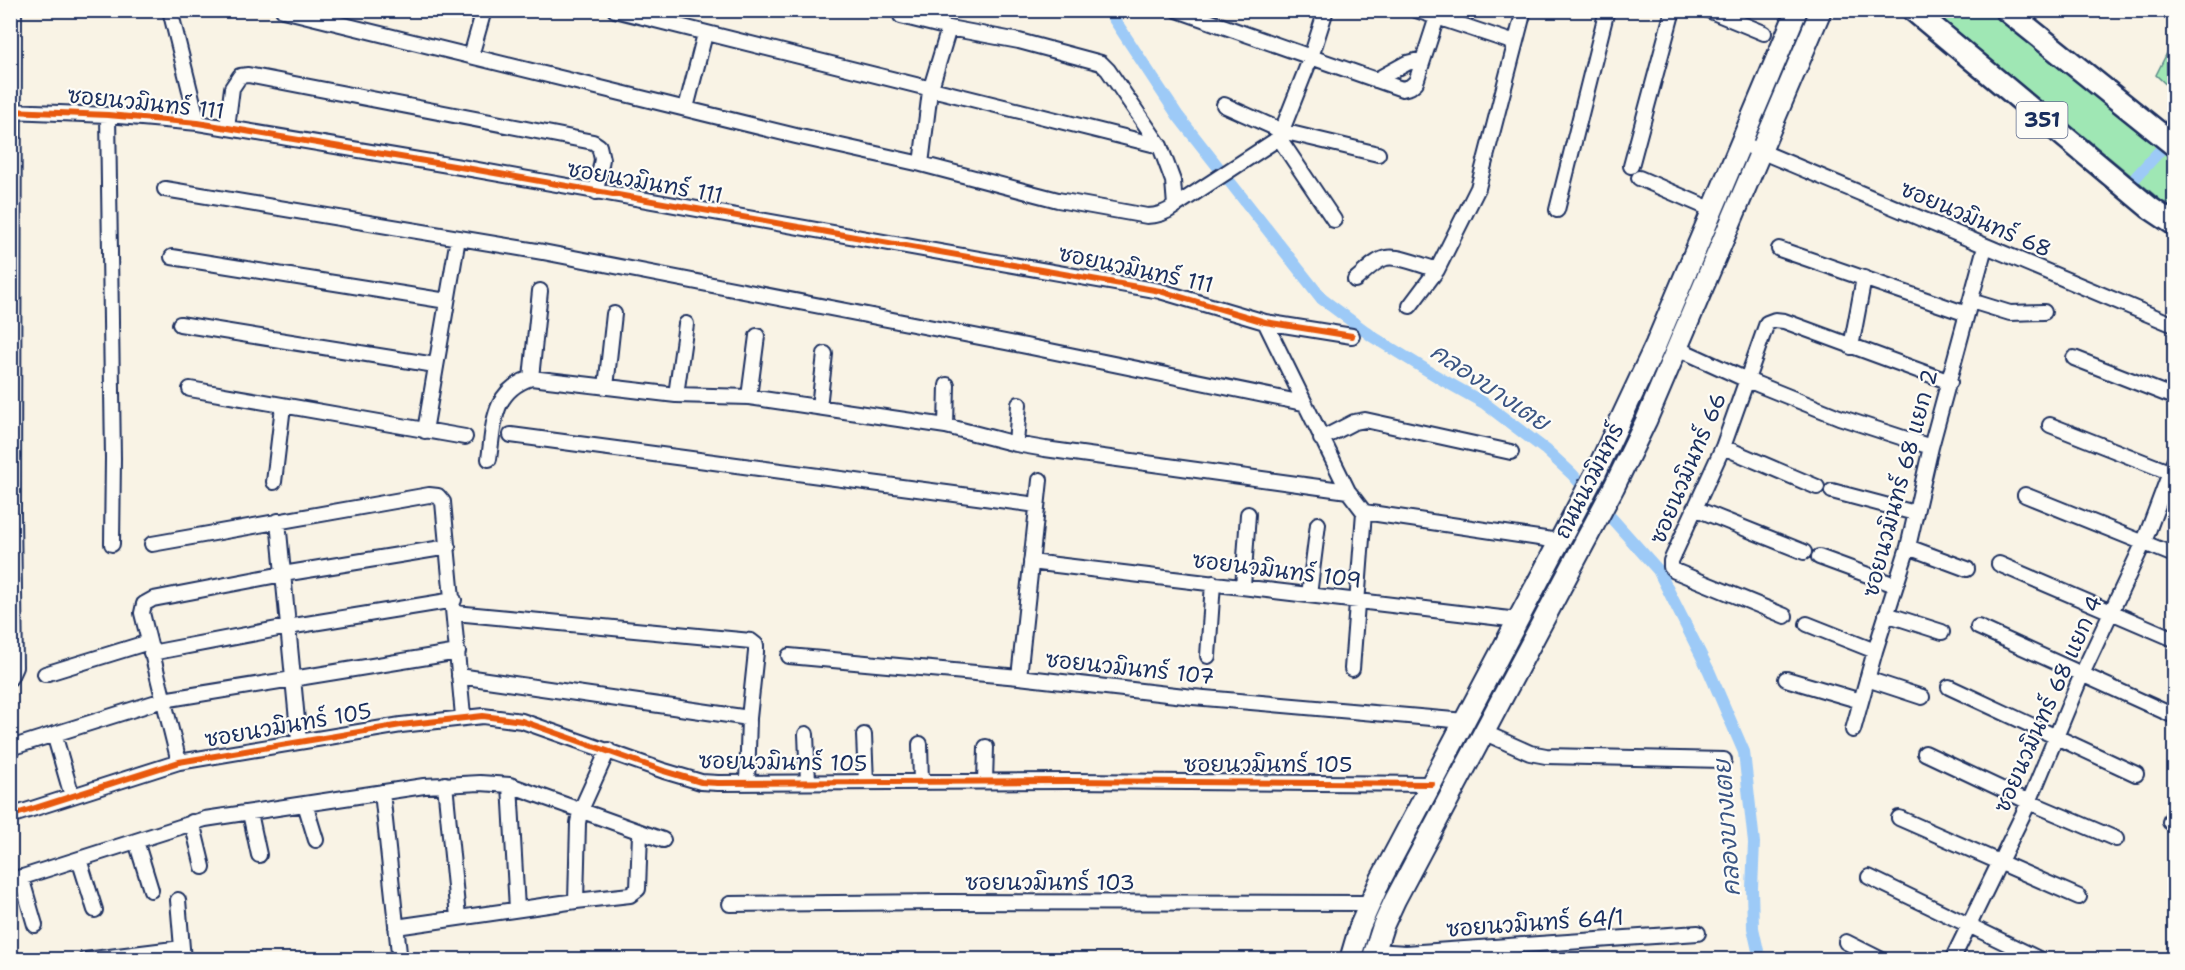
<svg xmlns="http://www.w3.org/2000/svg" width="2185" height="970" font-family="'Shantell Sans','Playpen Sans Thai',sans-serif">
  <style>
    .green { fill: #9fe7b4; stroke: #5d8b89; stroke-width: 1.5 }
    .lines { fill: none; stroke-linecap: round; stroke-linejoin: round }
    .canal { stroke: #9dcaf7; stroke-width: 12 }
    .street-casing { stroke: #1b2f5e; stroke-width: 18 }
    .secondary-casing { stroke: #1b2f5e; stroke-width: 24 }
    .primary-casing { stroke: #1b2f5e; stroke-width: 26 }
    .street { stroke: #fdfcf7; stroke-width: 14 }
    .secondary { stroke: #fdfcf7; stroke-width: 20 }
    .primary { stroke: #fdfcf7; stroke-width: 21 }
    .cycleway-casing { stroke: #fdfcf7; stroke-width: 10 }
    .cycleway { stroke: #e8590c; stroke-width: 6 }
    .labels { text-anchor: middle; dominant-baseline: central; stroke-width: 4.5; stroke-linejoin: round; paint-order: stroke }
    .shield { fill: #fdfcf7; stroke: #5f6c8c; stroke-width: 1.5 }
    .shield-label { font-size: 21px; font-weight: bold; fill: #1b2f5e }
    .street-label { font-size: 22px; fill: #1b2f5e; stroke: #fdfcf7 }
    .water-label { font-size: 24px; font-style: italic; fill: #3c5684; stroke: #fdfcf7 }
  </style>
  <rect width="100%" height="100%" fill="#f9f3e5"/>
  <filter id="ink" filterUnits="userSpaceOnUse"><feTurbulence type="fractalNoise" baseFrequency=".0167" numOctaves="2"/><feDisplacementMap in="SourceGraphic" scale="12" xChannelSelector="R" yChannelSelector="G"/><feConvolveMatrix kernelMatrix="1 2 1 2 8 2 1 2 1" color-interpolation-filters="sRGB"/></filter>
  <g filter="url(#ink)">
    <path class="green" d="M1933 11H1997L2174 150V204L2163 202Z
      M2174 39V92L2156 75Z"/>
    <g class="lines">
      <path class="canal" d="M1108 10 1178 116 1322 299 1373 337 1443 380 1484 403 1546 450 1572 474 1658 570 1709 671 1744 752 1754 843 1752 888 1753 928 1760 960
        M2136 177 2164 146"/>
      <g class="street-casing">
        <path id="street" d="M170 10 198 123
          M283 10 796 136 921 164 1058 200 1147 216C1158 216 1166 213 1175 206L1173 181 1160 146 1108 70 1101 63 1019 41 949 28 901 16
          M615 10 1160 146
          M1177 10 1402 89 1410 87 1416 82 1437 17
          M1416 10 1515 43
          M1708 10 1764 33
          M471 56 484 10
          M1376 80 1407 63 1423 59
          M1224 105 1282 131 1378 154
          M686 108 705 34
          M10 111 108 115 198 123 466 168 1160 291 1265 322 1352 336
          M108 115 113 458 112 544
          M227 128 232 88 240 76 248 75 593 142 599 146 602 159 596 192
          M1279 138 1334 220
          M1741 143 2174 325
          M921 164 930 91 949 28
          M1631 166 1673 10
          M1639 178 1713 210
          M165 189 543 252 1026 346 1303 403
          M1175 206 1279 138 1311 57 1326 10
          M1557 210 1607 10
          M1779 249 1967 314
          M172 257 447 301
          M1355 280C1363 274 1375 260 1386 258 1398 255 1424 266 1437 270
          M1971 301 2010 313 2044 312
          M1410 306 1437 270 1478 188 1524 10
          M1265 322 1348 491 1364 512 1559 541
          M180 324 435 365
          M1851 347 1864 278
          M1679 349 1747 380 1839 417 1931 447
          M2074 358 2174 397
          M531 378 540 291
          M606 387 614 314
          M190 389 465 437
          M676 395 686 324
          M749 397 757 336
          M819 407 825 354
          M2050 425 2174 474
          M946 426 947 385
          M425 431 458 238
          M511 435 1037 505
          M1321 439 1354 422 1365 420 1511 452
          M1016 444 1019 404
          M1723 447 1817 487
          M489 459C494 424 492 391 531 378L676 395 749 397 946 426 1016 444 1045 449 1348 491
          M274 482 283 406
          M1832 491 1915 513
          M2025 495 2174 555
          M1694 508 1804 552
          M278 521 299 741
          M152 544 429 495 438 496 443 502 463 716
          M1908 547 1967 569
          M1819 557 1895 585
          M1031 562 1518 620
          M1999 564 2174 639
          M1243 587 1248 514
          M1309 595 1318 524
          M455 613 751 641 756 645V652L749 718 747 783
          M1886 614 1942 632
          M1785 616 1675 571 1671 567V561L1723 447 1767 323 1775 320 1784 321 1950 382
          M1807 624 1875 651
          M1978 627 2172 715
          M151 653 288 627 454 600
          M789 656 1019 677 1193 697 1465 721
          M1208 656 1213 583
          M1352 669 1364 512
          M45 674 149 642
          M459 676 749 718
          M1019 677 1040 480
          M10 678 15 667 13 514 14 10
          M1786 679 1861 701
          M1867 679 1922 697
          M1949 687 2136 774
          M1853 730 1875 651 1908 547 1931 447 1985 247
          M1483 732 1530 753 1546 756 1724 760
          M54 734 72 796
          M806 734 808 782
          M864 735 866 782
          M920 744 921 782
          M10 748 163 700 458 652
          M1925 753 2029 802 2116 839
          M179 762 142 613 144 604 153 599 283 574 448 547
          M985 781 986 747
          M445 784 458 917
          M510 785 517 909
          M382 792 399 953
          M305 804 316 840
          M250 813 259 855
          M10 816 179 762 401 725 483 716 522 721 664 771 701 782 718 783 1069 781 1432 784
          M1899 818 2079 897
          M192 822 203 867
          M2170 822 2174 813
          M136 841 151 890
          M79 859 95 910
          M21 877 35 925
          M1869 877 2041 960
          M10 881 205 819 424 786 480 783 510 785 663 840
          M178 900 183 960
          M576 901 578 823 580 812 608 750
          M730 904 945 902 1369 903
          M396 927 576 901 630 895 638 889 640 833
          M1846 942 1882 960
          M1374 951 1406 953 1698 933
          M85 960 182 948
          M1952 960 2029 802 2082 674 2144 542 2174 462"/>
      </g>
      <g class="secondary-casing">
        <path id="secondary" d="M1350 960 1360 926 1381 879 1596 472 1656 344 1797 10
          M1372 960 1383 926 1395 900 1614 487 1646 421 1821 10"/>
      </g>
      <g class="primary-casing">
        <path id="primary" d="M1913 10 2150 208 2174 224
          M2006 10 2174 145"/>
      </g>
      <use href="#street" class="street"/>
      <use href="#secondary" class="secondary"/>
      <use href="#primary" class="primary"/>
      <g class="cycleway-casing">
        <path id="cycleway" d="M10 111 108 115 198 123 466 168 1160 291 1265 322 1352 336
          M10 816 179 762 401 725 483 716 522 721 664 771 701 782 718 783 1069 781 1432 784"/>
      </g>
      <use href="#cycleway" class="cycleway"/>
    </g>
  </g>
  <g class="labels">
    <rect class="shield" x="2016.5" y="102" width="51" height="36" rx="4.5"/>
    <g class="shield-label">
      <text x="2042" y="120">351</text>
    </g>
    <g class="street-label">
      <text transform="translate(146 103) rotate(6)">ซอยนวมินทร์ 111</text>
      <text transform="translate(645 182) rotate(10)">ซอยนวมินทร์ 111</text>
      <text transform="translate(1976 219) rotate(23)">ซอยนวมินทร์ 68</text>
      <text transform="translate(1136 269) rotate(12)">ซอยนวมินทร์ 111</text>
      <text transform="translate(1688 468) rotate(-67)">ซอยนวมินทร์ 66</text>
      <text transform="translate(1589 481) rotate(-63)">ถนนนวมินทร์</text>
      <text transform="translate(1900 483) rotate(-75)">ซอยนวมินทร์ 68 แยก 2</text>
      <text transform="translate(1277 570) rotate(7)">ซอยนวมินทร์ 109</text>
      <text transform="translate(1130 668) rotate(6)">ซอยนวมินทร์ 107</text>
      <text transform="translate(2048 704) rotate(-66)">ซอยนวมินทร์ 68 แยก 4</text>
      <text transform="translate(288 725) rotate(-10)">ซอยนวมินทร์ 105</text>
      <text transform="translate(783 762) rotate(1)">ซอยนวมินทร์ 105</text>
      <text x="1268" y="764">ซอยนวมินทร์ 105</text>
      <text x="1050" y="882">ซอยนวมินทร์ 103</text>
      <text transform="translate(1535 923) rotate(-4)">ซอยนวมินทร์ 64/1</text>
    </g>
    <g class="water-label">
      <text transform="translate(1490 387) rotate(34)">คลองบางเตย</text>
      <text transform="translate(1727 828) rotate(-94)">คลองบางเตย</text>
    </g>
  </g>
  <rect width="2185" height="970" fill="none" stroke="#fdfcf7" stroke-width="36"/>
  <rect x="18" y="18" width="2149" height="934" fill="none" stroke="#1b2f5e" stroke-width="2" filter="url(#ink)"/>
</svg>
